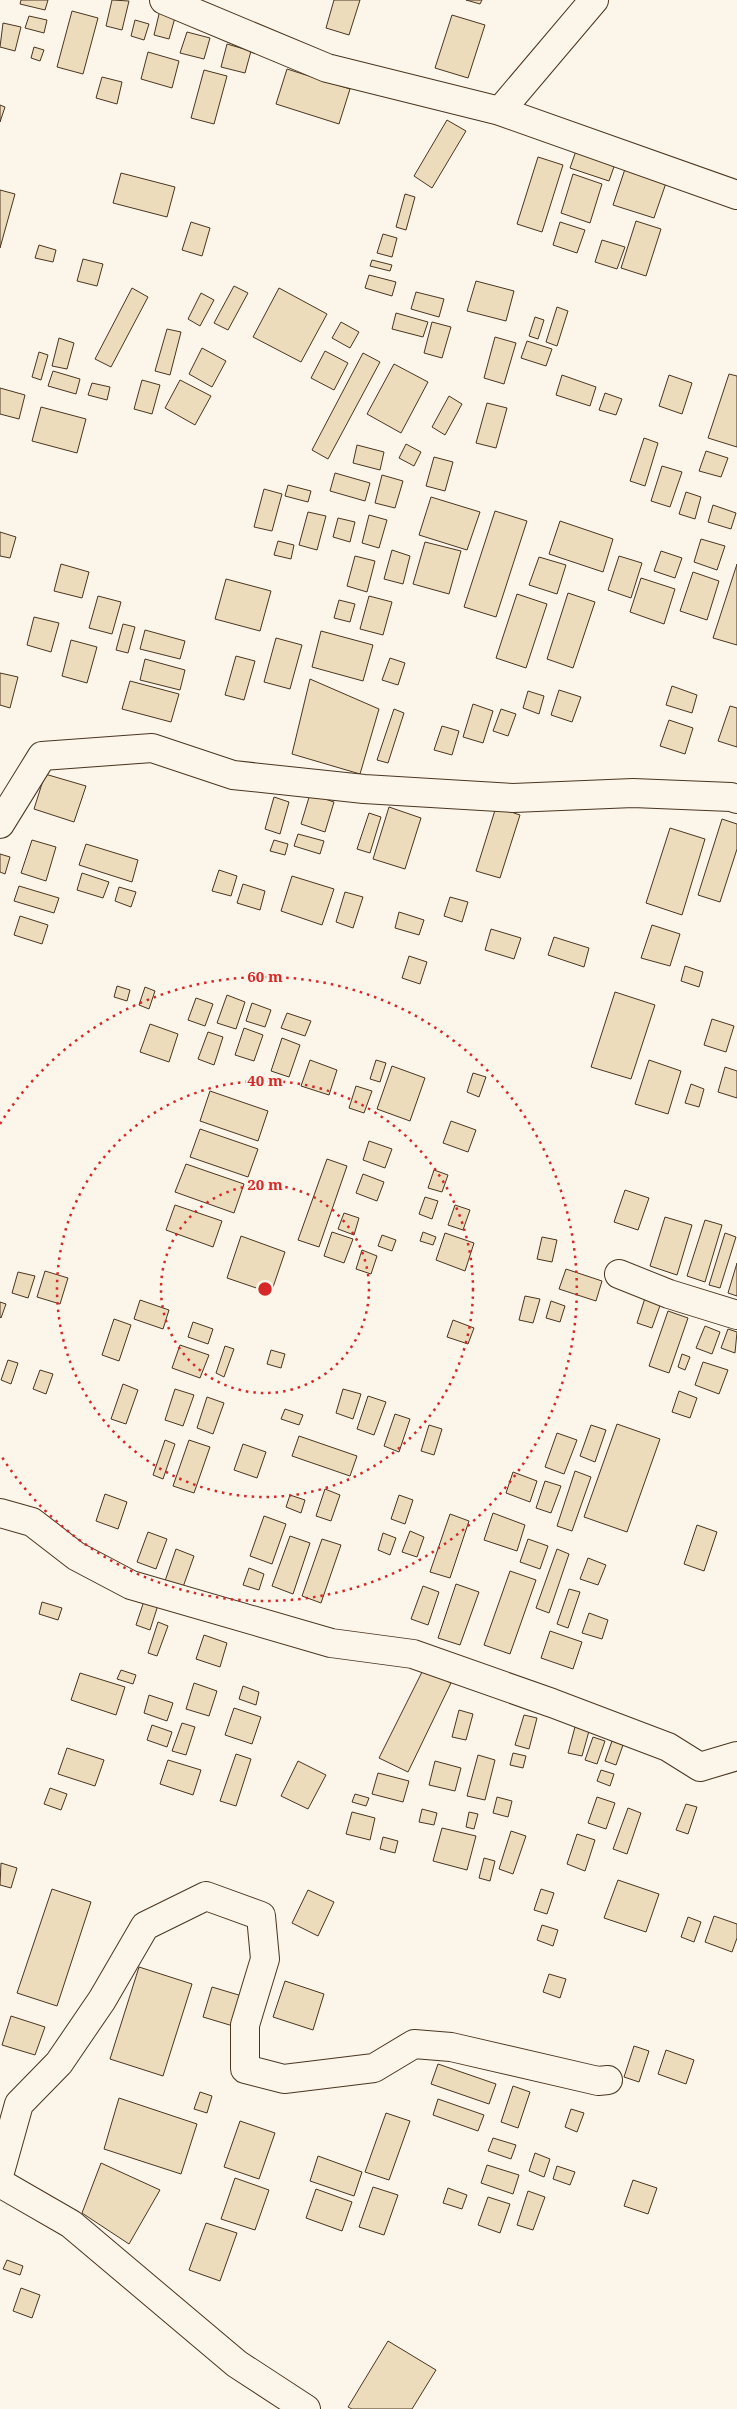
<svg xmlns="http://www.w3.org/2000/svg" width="737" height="2409" font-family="'Noto Serif',serif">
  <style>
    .building { fill: #ecdcbc; stroke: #4a3520 }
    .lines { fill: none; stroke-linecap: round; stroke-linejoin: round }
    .minor-casing { stroke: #4a3520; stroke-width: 30 }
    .minor { stroke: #fbf6e9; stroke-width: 28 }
    .ring { fill: none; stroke: #d62828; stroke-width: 2.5; stroke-dasharray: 2.5 5 }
    .centre { fill: #d62828; stroke: #fbf6e9; stroke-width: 2.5 }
    .ring-label { font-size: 15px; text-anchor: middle; font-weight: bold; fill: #d62828; stroke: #fbf6e9; stroke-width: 4; stroke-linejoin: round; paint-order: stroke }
  </style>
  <rect width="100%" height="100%" fill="#fbf6e9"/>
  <path class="building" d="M21 0H48L45 10 20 4Z
    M112 0 129 1 122 30 106 26Z
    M334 0H360L349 35 326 28Z
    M466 0H482L480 4Z
    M160 10 176 14 169 39 154 35Z
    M72 11 98 18 83 74 57 67Z
    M452 15 485 25 468 78 435 68Z
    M29 16 47 20 44 33 25 28Z
    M135 20 149 24 144 40 131 36Z
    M3 23 21 27 15 51 0 47Z
    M187 32 210 38 204 59 180 53Z
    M227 44 251 51 245 73 221 67Z
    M34 47 44 50 40 61 31 58Z
    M148 52 179 61 172 88 141 79Z
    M287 69 350 89 339 124 276 104Z
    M204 70 227 76 214 124 191 118Z
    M102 77 122 82 117 104 96 98Z
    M0 105 5 107 0 122Z
    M447 120 466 131 432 188 414 176Z
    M577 148 616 161 609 181 570 168Z
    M538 157 563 165 542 232 517 224Z
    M625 169 666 183 654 218 613 205Z
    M121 173 175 187 167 217 113 203Z
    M573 174 602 184 590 223 561 213Z
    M0 190 15 194 0 248Z
    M405 194 415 197 406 230 396 227Z
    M636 221 661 229 646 276 621 268Z
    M191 222 210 228 202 256 182 250Z
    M560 222 585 230 577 253 553 245Z
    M383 234 397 238 392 257 377 253Z
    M602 240 625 247 617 269 595 262Z
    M39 245 56 250 53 262 35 258Z
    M83 259 103 264 97 286 77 281Z
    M372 260 392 265 390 271 370 266Z
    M369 275 396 282 392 296 365 288Z
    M476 281 514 291 506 321 467 311Z
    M234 286 248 293 228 330 214 323Z
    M132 288 148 297 111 367 95 359Z
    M279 288 327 314 301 362 253 337Z
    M416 292 444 299 439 317 411 309Z
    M201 293 214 300 200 326 188 319Z
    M557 307 568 311 557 346 546 342Z
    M396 313 428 322 423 337 392 329Z
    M535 317 544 320 538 339 529 336Z
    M341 322 359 332 350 348 332 338Z
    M432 322 451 327 442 358 424 353Z
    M167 329 181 332 170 375 155 371Z
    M495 337 516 343 504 384 484 378Z
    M59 338 74 343 67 369 52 366Z
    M527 341 552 349 546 366 521 358Z
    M202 348 226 361 212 387 189 374Z
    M325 351 348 363 334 390 311 378Z
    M39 352 48 355 41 380 32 377Z
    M363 353 380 362 328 459 312 450Z
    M394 364 428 382 401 433 367 414Z
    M53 371 80 379 76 394 48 386Z
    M729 374 737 376V447L708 438Z
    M562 375 596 387 590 406 556 395Z
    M669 375 692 383 682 414 659 406Z
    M142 380 160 385 152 414 134 409Z
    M180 380 211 396 195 425 165 408Z
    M92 383 110 387 107 400 88 395Z
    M0 388 25 395 19 419 0 414Z
    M605 393 622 399 616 415 599 410Z
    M449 396 462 404 445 435 432 427Z
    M487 403 507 408 496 448 476 443Z
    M41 407 86 419 77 453 32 441Z
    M644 438 658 443 645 486 630 481Z
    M406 444 421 452 414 466 399 458Z
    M357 445 384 452 380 470 353 463Z
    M706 451 728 458 721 477 699 471Z
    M434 457 453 462 445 491 426 486Z
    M662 466 682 472 670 507 651 501Z
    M335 473 370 483 365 501 330 491Z
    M382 475 403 481 395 508 375 503Z
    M288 485 311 491 308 502 285 496Z
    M264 489 282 494 272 531 254 527Z
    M686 492 701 497 695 519 679 514Z
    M431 497 480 512 467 550 419 535Z
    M713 505 736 513 731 529 708 522Z
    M495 511 527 521 496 617 464 607Z
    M308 512 326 516 317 550 299 545Z
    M369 515 387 520 379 548 362 543Z
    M338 518 355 522 350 542 333 537Z
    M560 521 613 539 603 572 549 554Z
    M0 532 16 537 10 558 0 556Z
    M701 539 725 546 717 570 694 562Z
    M278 541 294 545 291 559 274 555Z
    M425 542 461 551 449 594 413 584Z
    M392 550 410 556 403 584 384 579Z
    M661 551 682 558 675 578 654 571Z
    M355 556 375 561 367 592 347 586Z
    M619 556 642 563 631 598 608 590Z
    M539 557 566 565 557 594 529 585Z
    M61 564 89 572 82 598 54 591Z
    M737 564V645L713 638Z
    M693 572 719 581 707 620 680 611Z
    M641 578 675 589 664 624 630 612Z
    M226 579 271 591 260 631 215 619Z
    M568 593 595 602 573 668 547 659Z
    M517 594 547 604 526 668 496 658Z
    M98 596 121 602 112 634 89 628Z
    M369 596 392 602 383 635 360 629Z
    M339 600 355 604 350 622 334 618Z
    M34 617 59 623 51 652 27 645Z
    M123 624 135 627 128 653 116 650Z
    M145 630 185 641 180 659 140 649Z
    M321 631 373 645 363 681 312 667Z
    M276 638 302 645 290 689 264 682Z
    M71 640 97 647 87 683 62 676Z
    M236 656 255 661 244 700 225 695Z
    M390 658 405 663 398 685 382 680Z
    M145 659 185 670 180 690 140 680Z
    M0 673 18 677 10 708 0 705Z
    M310 679 379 709 360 774 292 754Z
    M130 681 179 694 171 722 122 709Z
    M672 686 697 695 692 713 666 705Z
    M559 690 581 697 572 722 551 715Z
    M528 691 544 696 539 714 523 708Z
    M473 704 493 711 483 743 463 737Z
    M730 706 737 708V747L718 741Z
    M394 709 404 713 388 763 377 760Z
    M501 709 516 714 508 736 493 731Z
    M669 720 693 728 685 754 660 746Z
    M442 726 459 731 452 755 434 750Z
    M45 774 86 786 74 822 34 809Z
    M310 794 334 802 325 832 301 824Z
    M274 797 289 802 280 834 265 829Z
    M389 807 421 818 405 869 373 859Z
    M496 807 520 815 500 878 476 871Z
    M369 813 381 817 370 853 357 849Z
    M722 819 737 824V849L720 902 698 895Z
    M670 828 705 839 682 915 646 903Z
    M298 834 324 841 320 854 294 846Z
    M32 840 56 847 46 881 21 873Z
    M274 840 288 844 285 855 270 851Z
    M86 844 138 860 132 882 79 865Z
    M0 854 10 857 5 874 0 872Z
    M219 870 237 876 231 896 212 891Z
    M82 873 109 882 103 898 77 890Z
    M292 876 334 889 322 925 281 911Z
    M243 884 265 891 260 910 237 903Z
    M19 886 59 898 54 913 14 901Z
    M119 887 136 892 131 907 115 901Z
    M345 892 363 897 353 928 336 922Z
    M450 897 468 902 462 922 444 916Z
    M399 912 424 920 419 935 395 928Z
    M20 916 48 925 42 944 14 935Z
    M652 925 680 934 670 966 641 958Z
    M491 929 521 938 514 959 485 950Z
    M554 937 589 948 584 967 548 955Z
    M409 956 427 962 420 984 402 978Z
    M685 966 703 972 699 987 681 981Z
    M117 986 130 990 127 1001 114 997Z
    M145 987 155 991 149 1009 139 1005Z
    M615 992 655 1005 631 1079 591 1067Z
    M227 995 245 1002 236 1029 217 1023Z
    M196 998 213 1004 205 1026 188 1020Z
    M252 1003 271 1010 265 1027 246 1021Z
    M287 1013 311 1021 305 1036 281 1028Z
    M712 1019 734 1026 726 1052 704 1045Z
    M150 1024 178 1034 169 1062 140 1052Z
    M244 1028 263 1035 254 1061 235 1055Z
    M208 1032 223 1037 214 1065 198 1059Z
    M282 1038 300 1045 289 1077 271 1071Z
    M310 1060 337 1070 329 1095 301 1086Z
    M376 1060 386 1063 380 1082 370 1079Z
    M649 1060 681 1071 668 1114 635 1104Z
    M392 1066 425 1078 410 1121 377 1109Z
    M725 1067 737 1071V1098L718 1092Z
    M473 1073 486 1077 479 1097 467 1092Z
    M691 1084 704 1089 699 1107 685 1103Z
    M356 1086 372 1091 364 1113 349 1108Z
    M210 1091 268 1111 258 1141 200 1121Z
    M451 1121 476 1130 468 1152 443 1143Z
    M200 1129 258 1149 248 1177 190 1157Z
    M369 1141 392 1149 385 1168 363 1160Z
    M327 1159 347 1166 319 1247 298 1240Z
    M186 1164 244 1184 234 1213 175 1192Z
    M434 1170 448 1175 442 1192 428 1188Z
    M363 1174 384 1182 377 1201 356 1193Z
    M625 1190 649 1198 638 1230 614 1222Z
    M425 1197 438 1201 432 1219 419 1214Z
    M175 1205 222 1221 213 1247 166 1230Z
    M455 1205 470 1210 463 1230 448 1225Z
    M344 1213 359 1218 354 1235 338 1229Z
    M665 1217 692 1225 677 1275 650 1266Z
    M705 1220 722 1225 705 1282 687 1276Z
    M332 1232 353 1239 344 1263 324 1256Z
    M423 1232 436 1237 433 1245 420 1241Z
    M445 1233 474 1243 465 1271 436 1260Z
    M725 1233 736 1237 720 1288 709 1285Z
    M382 1235 396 1240 392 1251 378 1246Z
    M241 1236 285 1252 271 1293 227 1278Z
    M542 1237 557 1240 552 1262 537 1259Z
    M362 1250 377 1256 371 1274 356 1269Z
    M737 1263V1296L728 1293Z
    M566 1269 602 1281 596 1301 559 1289Z
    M45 1271 68 1278 60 1304 37 1297Z
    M18 1272 35 1276 28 1298 12 1293Z
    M646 1295 662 1300 652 1328 637 1323Z
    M525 1296 540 1299 533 1323 519 1320Z
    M140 1300 169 1310 163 1329 134 1319Z
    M551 1301 565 1306 560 1322 546 1318Z
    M0 1302 6 1304 1 1318 0 1317Z
    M668 1311 688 1318 669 1373 649 1366Z
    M114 1319 131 1325 119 1361 102 1355Z
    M453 1320 474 1328 468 1344 447 1337Z
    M193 1322 213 1329 208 1344 188 1337Z
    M705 1326 720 1332 712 1354 696 1348Z
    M728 1329 737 1332 735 1353 721 1348Z
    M180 1345 209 1355 200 1378 172 1368Z
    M225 1346 234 1349 224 1377 216 1373Z
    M271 1350 285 1354 281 1368 267 1364Z
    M682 1354 690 1357 685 1370 678 1367Z
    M8 1360 18 1363 11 1384 1 1380Z
    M703 1362 728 1370 719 1394 695 1385Z
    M40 1370 53 1374 46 1394 33 1389Z
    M123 1384 138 1390 126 1424 111 1419Z
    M175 1389 194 1395 183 1426 165 1420Z
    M343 1389 361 1394 353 1419 336 1413Z
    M679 1391 697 1398 690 1418 672 1412Z
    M368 1396 386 1402 374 1435 357 1429Z
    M207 1397 224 1403 213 1434 197 1428Z
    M285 1409 303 1415 299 1425 281 1419Z
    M395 1414 410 1419 399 1452 384 1446Z
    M617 1424 660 1439 627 1532 584 1517Z
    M429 1425 442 1429 434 1455 421 1451Z
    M591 1425 606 1430 595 1462 580 1456Z
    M557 1433 577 1440 564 1474 545 1467Z
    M299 1436 357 1456 350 1476 292 1456Z
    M165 1440 175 1444 163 1479 153 1475Z
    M189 1440 210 1447 194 1493 173 1486Z
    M243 1444 266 1452 257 1478 234 1470Z
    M575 1471 591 1477 572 1531 557 1526Z
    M513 1472 537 1481 530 1502 506 1493Z
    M545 1481 561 1486 551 1513 536 1508Z
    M325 1489 340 1495 331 1521 316 1516Z
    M105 1494 127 1502 118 1529 96 1521Z
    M290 1495 305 1500 301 1513 286 1507Z
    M399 1495 413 1500 405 1524 391 1519Z
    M493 1513 525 1525 517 1551 484 1540Z
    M450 1514 469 1521 450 1578 430 1572Z
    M264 1516 286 1524 272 1564 250 1556Z
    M697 1525 717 1532 704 1571 684 1564Z
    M410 1531 424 1537 417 1557 402 1552Z
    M148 1532 167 1539 156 1569 137 1562Z
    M383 1533 396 1538 390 1555 378 1550Z
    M290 1536 310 1543 293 1594 272 1586Z
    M322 1539 341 1545 321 1603 302 1596Z
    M528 1539 548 1546 540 1569 520 1562Z
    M176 1549 194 1556 183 1587 165 1581Z
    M557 1549 569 1554 549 1613 536 1608Z
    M588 1558 606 1565 598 1585 580 1579Z
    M249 1568 264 1574 259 1590 243 1585Z
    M510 1571 536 1580 510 1654 484 1645Z
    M456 1584 479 1592 460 1645 438 1638Z
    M423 1586 439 1592 428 1625 411 1619Z
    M569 1589 580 1592 568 1628 557 1624Z
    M145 1598 159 1602 150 1630 136 1625Z
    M42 1602 62 1608 58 1620 39 1614Z
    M589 1613 608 1620 602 1639 582 1633Z
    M158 1622 168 1626 157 1656 148 1653Z
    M550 1631 582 1642 573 1669 541 1658Z
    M204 1635 227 1643 220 1667 196 1659Z
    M121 1670 136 1675 133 1684 117 1679Z
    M423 1670 451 1683 408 1772 379 1758Z
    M80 1673 125 1687 116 1715 71 1700Z
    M194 1683 217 1691 209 1716 186 1709Z
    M243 1686 259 1692 256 1705 239 1699Z
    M149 1695 173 1703 167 1721 144 1713Z
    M234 1708 261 1717 252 1744 225 1735Z
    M459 1710 473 1714 466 1740 452 1737Z
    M524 1715 537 1718 529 1749 515 1745Z
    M182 1723 195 1727 186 1755 172 1751Z
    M152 1725 172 1732 167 1747 147 1740Z
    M575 1727 589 1731 582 1756 568 1753Z
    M593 1737 605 1741 597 1764 585 1760Z
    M612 1741 623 1745 616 1765 605 1761Z
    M67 1748 104 1760 95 1786 58 1774Z
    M513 1753 526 1756 523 1768 510 1765Z
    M236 1754 251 1759 236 1806 220 1801Z
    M478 1755 495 1760 485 1800 467 1796Z
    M168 1760 201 1770 193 1795 160 1784Z
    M298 1761 326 1775 308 1809 281 1796Z
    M435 1761 461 1768 455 1791 429 1785Z
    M601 1770 614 1774 610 1786 597 1781Z
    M378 1773 409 1781 403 1802 372 1794Z
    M50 1788 67 1794 61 1810 44 1804Z
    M355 1794 369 1798 366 1806 352 1802Z
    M497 1797 512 1801 508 1817 493 1813Z
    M597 1797 615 1803 606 1829 588 1823Z
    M686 1804 697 1807 688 1834 676 1830Z
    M628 1808 641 1813 627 1854 613 1849Z
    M422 1809 437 1813 434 1825 419 1822Z
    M352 1812 375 1818 370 1840 346 1834Z
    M469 1812 478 1814 474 1829 466 1827Z
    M442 1828 476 1836 467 1870 433 1861Z
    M511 1831 526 1836 513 1874 499 1869Z
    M577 1834 595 1840 585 1871 567 1864Z
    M383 1837 398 1841 395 1853 380 1849Z
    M484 1858 495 1861 490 1881 479 1878Z
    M1 1863 17 1868 11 1888 0 1885Z
    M618 1880 659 1894 646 1932 604 1918Z
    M52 1889 91 1902 57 2006 17 1993Z
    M541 1889 554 1893 547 1914 534 1910Z
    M308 1890 334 1902 318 1936 292 1923Z
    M714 1916 737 1924V1938L732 1952 705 1942Z
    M688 1917 701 1922 694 1942 681 1937Z
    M542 1925 558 1930 553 1946 537 1940Z
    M139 1967 192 1984 163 2076 110 2059Z
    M549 1974 566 1979 560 1998 543 1992Z
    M285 1981 324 1994 313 2030 273 2017Z
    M212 1987 242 1996 233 2026 203 2017Z
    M11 2016 45 2027 35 2055 2 2045Z
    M634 2046 649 2051 639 2082 624 2077Z
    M666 2050 694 2060 686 2084 658 2074Z
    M438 2064 496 2084 489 2104 431 2084Z
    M513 2086 530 2092 518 2128 501 2122Z
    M200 2092 212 2096 207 2113 194 2109Z
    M119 2098 197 2124 181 2174 104 2149Z
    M438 2099 484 2115 478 2131 433 2115Z
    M571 2109 584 2113 577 2132 565 2127Z
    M386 2113 410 2121 389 2180 365 2172Z
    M240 2121 275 2133 259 2179 224 2167Z
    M493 2138 516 2145 511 2159 488 2151Z
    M535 2153 550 2159 544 2177 529 2171Z
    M318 2156 362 2172 354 2196 310 2181Z
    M101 2163 160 2190 129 2244 82 2213Z
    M487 2165 519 2175 513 2194 481 2183Z
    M557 2166 575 2172 570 2185 553 2179Z
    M235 2178 269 2190 255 2230 221 2219Z
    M633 2180 657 2188 648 2214 624 2206Z
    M373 2187 398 2195 384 2235 359 2227Z
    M448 2188 467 2195 462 2209 443 2203Z
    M316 2189 352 2202 342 2231 306 2218Z
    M528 2191 545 2197 533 2230 517 2225Z
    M488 2197 510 2204 500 2233 478 2225Z
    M206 2223 237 2233 220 2281 189 2270Z
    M7 2260 23 2266 20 2275 3 2269Z
    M21 2288 40 2295 32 2318 13 2311Z
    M388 2341 436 2370 412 2409H352L348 2407Z"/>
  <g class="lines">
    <g class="minor-casing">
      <path id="minor" d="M164 0 327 68 500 111 737 195
        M500 111 594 0
        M0 824 42 756 152 748 233 775 364 789 513 798 633 793 731 797 737 799
        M619 1274 669 1294 737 1315
        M0 1513 32 1522 76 1556 131 1585 331 1643 413 1654 552 1703 668 1747 700 1767 737 1756
        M0 2172 19 2104 59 2063 102 2000 145 1926 206 1896 261 1916 265 1959 245 2025V2069L284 2079 374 2068 414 2044 451 2047 598 2081 608 2080
        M0 2183 71 2224 237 2364 306 2409"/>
    </g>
    <use href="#minor" class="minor"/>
  </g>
  <g class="ring">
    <circle cx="265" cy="1289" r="104"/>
    <circle cx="265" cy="1289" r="208"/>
    <path d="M0 1124A312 312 0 1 1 0 1454"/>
  </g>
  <circle cx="265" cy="1289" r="8" class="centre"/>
  <g class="ring-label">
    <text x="265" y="982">60 m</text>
    <text x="265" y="1086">40 m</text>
    <text x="265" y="1190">20 m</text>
  </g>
</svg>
